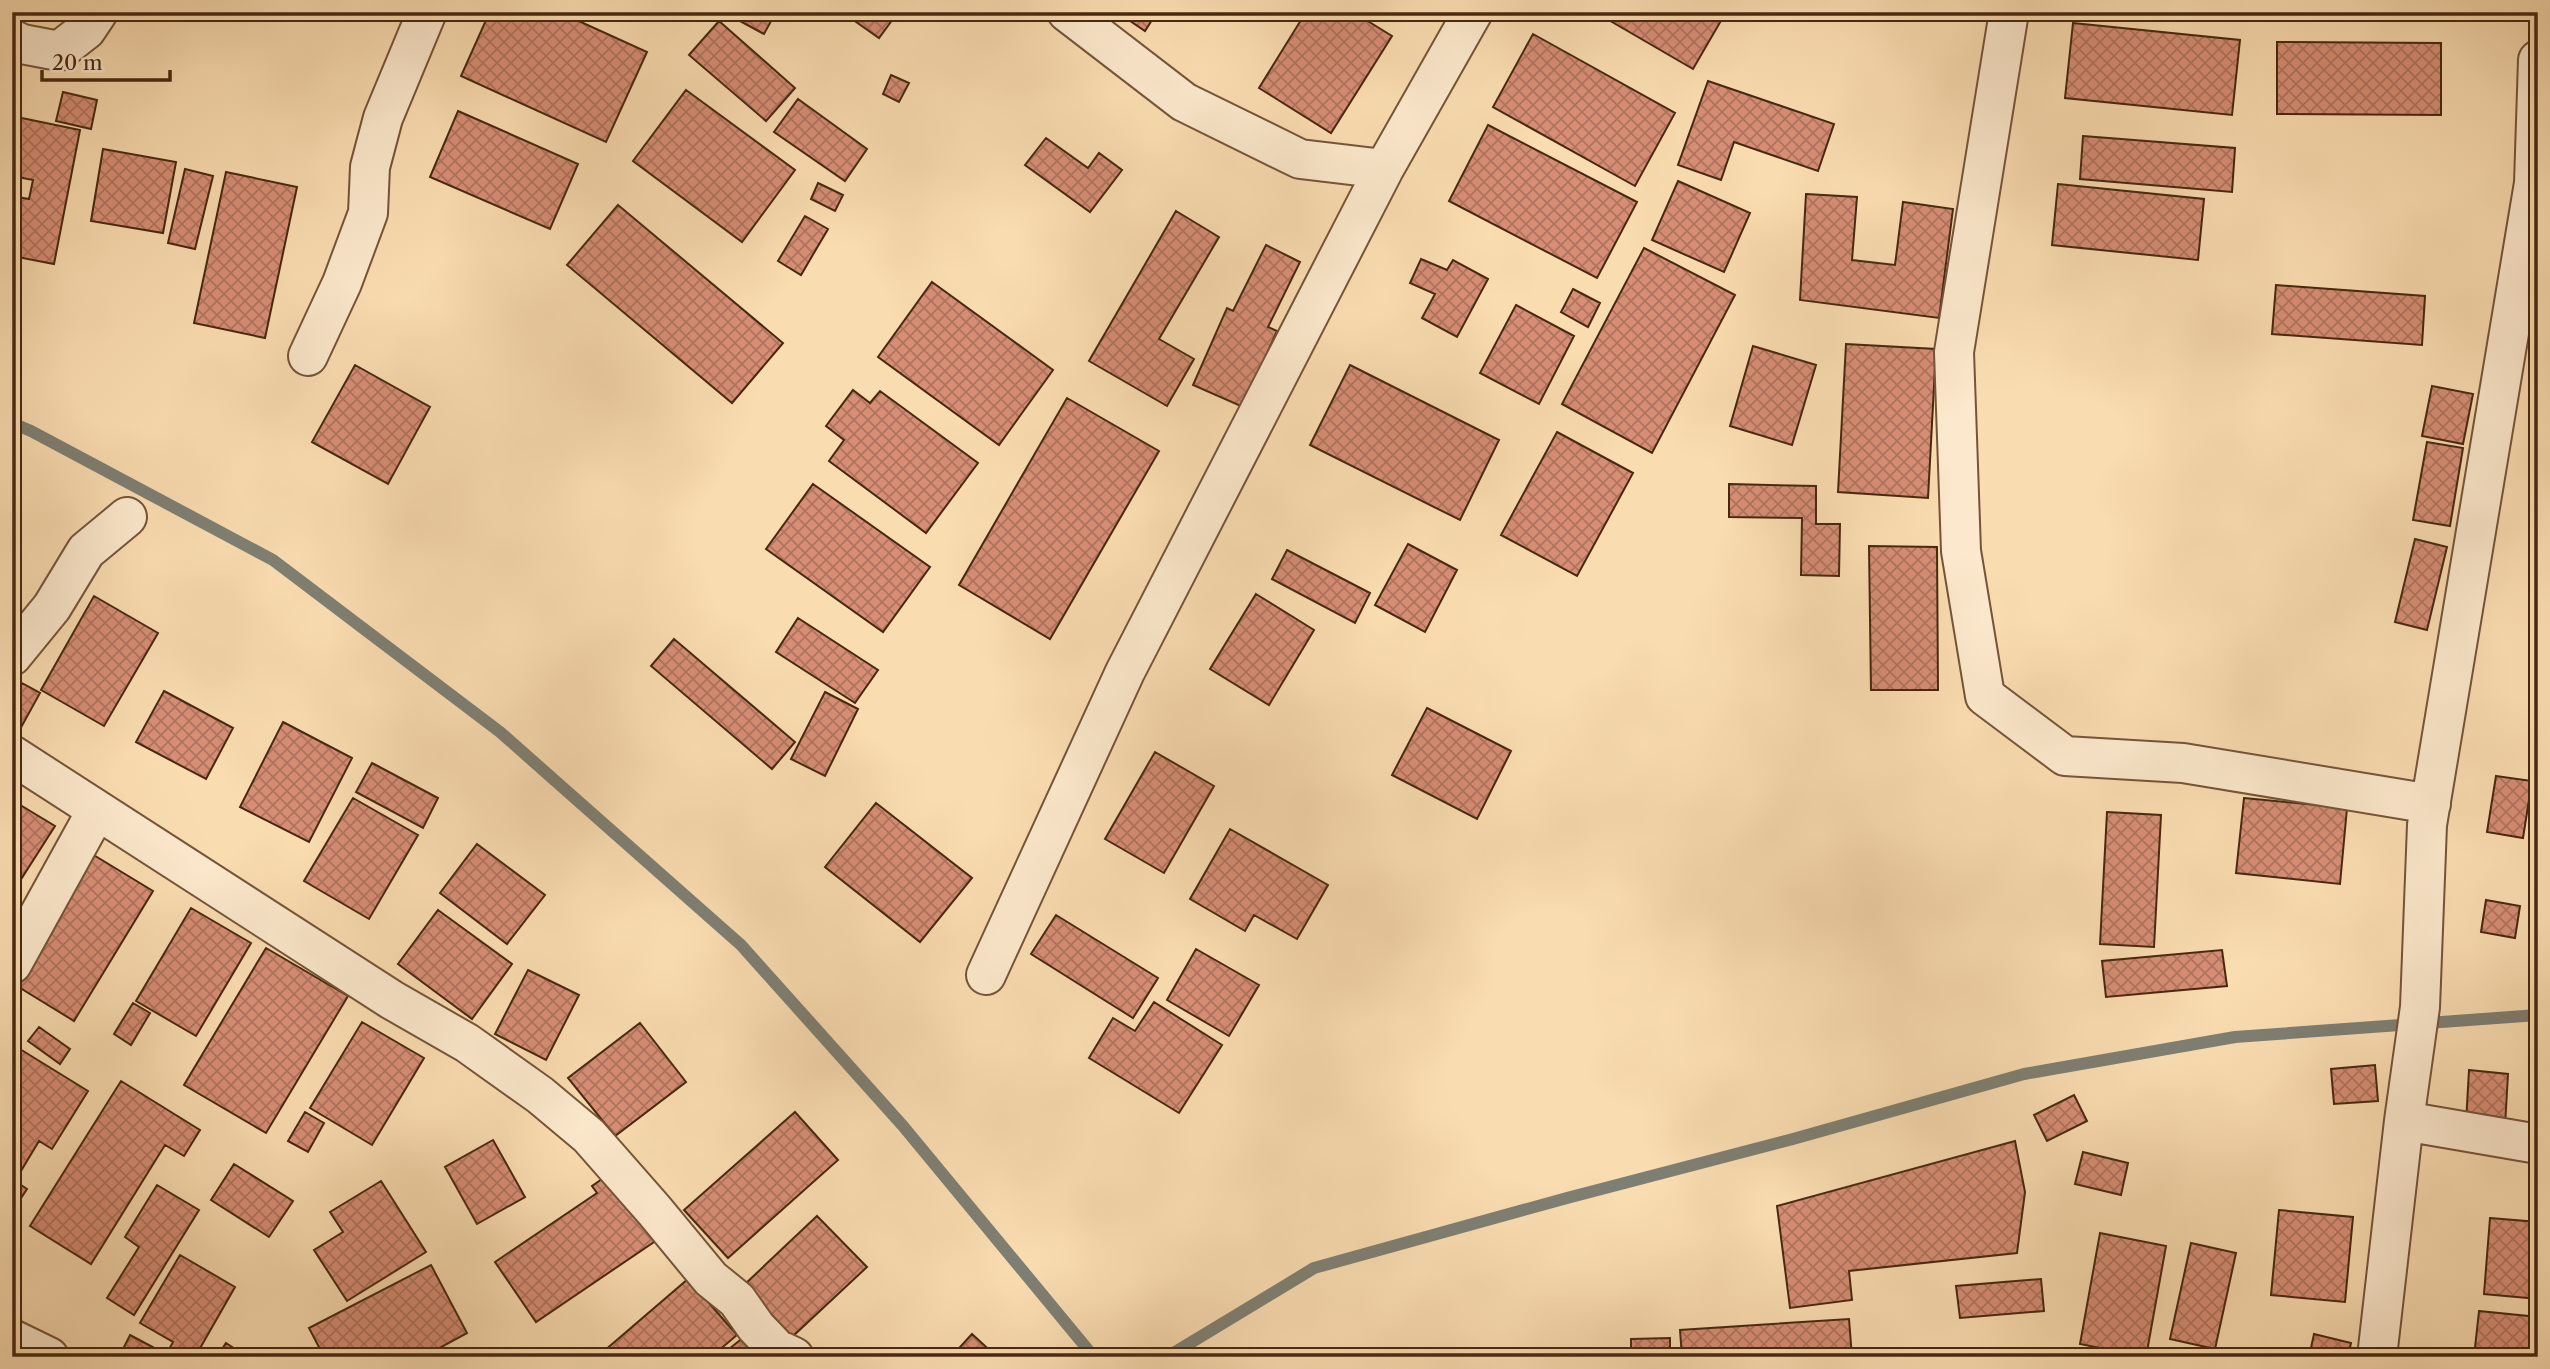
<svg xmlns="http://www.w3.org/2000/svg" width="2550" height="1369" font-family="'Libre Caslon Text',serif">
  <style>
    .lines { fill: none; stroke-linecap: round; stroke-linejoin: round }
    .stream { stroke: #7e7f73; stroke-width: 12 }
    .building { fill: url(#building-cross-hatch); stroke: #47280f; stroke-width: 2 }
    .street-casing { stroke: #745538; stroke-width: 42 }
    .street { stroke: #fce8cc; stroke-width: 38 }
  </style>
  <defs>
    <pattern id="building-cross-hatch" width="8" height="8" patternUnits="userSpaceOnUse" patternTransform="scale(1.75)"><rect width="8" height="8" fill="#d78e75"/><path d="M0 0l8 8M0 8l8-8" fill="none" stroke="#b0745e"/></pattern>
  </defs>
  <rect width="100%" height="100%" fill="#fadcb1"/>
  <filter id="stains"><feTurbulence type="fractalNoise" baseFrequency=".00286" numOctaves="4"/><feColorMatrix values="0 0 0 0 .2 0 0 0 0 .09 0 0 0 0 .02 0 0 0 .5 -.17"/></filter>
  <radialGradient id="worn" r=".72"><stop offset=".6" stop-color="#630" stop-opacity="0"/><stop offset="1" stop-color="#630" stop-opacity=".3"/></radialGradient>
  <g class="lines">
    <path class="stream" d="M12 423 31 431 273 560 500 732 741 945 903 1126 1094 1357
      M1167 1357 1314 1268 1567 1198 1793 1139 2024 1074 2235 1037 2538 1015"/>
  </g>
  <path class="building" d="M475 12H559L647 52 606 142 461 76 487 18Z
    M745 12H776L764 34 740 21Z
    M842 12H898L879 38Z
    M1117 12H1157L1145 31Z
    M1306 12H1353L1392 36 1331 133 1259 88Z
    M1595 12H1726L1693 69Z
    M719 21 795 88 766 121 689 55Z
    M2073 23 2240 40 2232 115 2065 98Z
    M1533 34 1675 113 1635 186 1493 107Z
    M2277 42 2441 43V115L2277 114Z
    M891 75 909 83 899 102 883 94Z
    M1708 81 1834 124 1818 171 1734 142 1721 180 1678 165Z
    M686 90 795 170 742 242 633 161Z
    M63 92 97 100 91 129 56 121Z
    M798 99 867 149 845 181 774 132Z
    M458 111 578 164 550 229 430 177Z
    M12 116 80 130 54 264 12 256V196L29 199 33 180 12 176Z
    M1488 125 1637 202 1597 278 1449 201Z
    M2083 136 2235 148 2232 192 2080 179Z
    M1046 138 1088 168 1099 153 1122 170 1090 212 1025 165Z
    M103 149 176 162 163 233 91 221Z
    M185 169 213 176 195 249 168 243Z
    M226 172 297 187 265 338 194 323Z
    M1678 181 1750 213 1724 272 1652 240Z
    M818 183 843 195 835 211 811 199Z
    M2058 184 2204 199 2198 260 2052 245Z
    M1806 194 1857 197 1852 260 1895 265 1903 202 1953 209 1939 318 1800 300Z
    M618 205 783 343 732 403 567 265Z
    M1176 211 1219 237 1159 339 1194 359 1167 406 1089 361Z
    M805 216 828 229 801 275 778 261Z
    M1266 245 1300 262 1268 327 1277 331 1243 407 1193 385 1227 308 1233 311Z
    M1644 248 1735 295 1652 453 1562 404Z
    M1421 259 1447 270 1453 260 1488 279 1457 337 1422 318 1435 294 1410 283Z
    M932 282 1053 370 999 445 878 357Z
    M2276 285 2425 296 2422 345 2272 334Z
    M1573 289 1600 303 1588 327 1561 312Z
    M1516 305 1574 336 1539 404 1480 373Z
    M1846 344 1936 349 1928 498 1838 492Z
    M1753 346 1816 365 1792 445 1730 426Z
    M355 365 430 407 388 484 312 442Z
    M1350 365 1499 440 1460 520 1310 445Z
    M2432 386 2473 394 2463 444 2422 436Z
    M853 390 870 403 880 391 978 463 926 533 829 461 844 440 826 426Z
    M1067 398 1159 451 1050 639 959 585Z
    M1557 432 1633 473 1577 576 1501 535Z
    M2427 442 2463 448 2450 526 2413 520Z
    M813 484 930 567 883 632 766 549Z
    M1729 484 1816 486V524H1840L1839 576 1801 575 1802 518 1729 517Z
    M2415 539 2447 547 2427 630 2395 622Z
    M1408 544 1457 570 1425 632 1375 605Z
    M1869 546 1937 547 1938 690H1871Z
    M1287 550 1370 593 1355 623 1272 579Z
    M1256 594 1314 630 1269 705 1210 669Z
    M94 596 158 633 104 726 41 690Z
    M798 618 878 670 855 703 776 652Z
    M674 639 795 742 772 769 651 666Z
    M22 683 40 693 18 733 12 730V702Z
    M164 691 233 728 206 779 136 742Z
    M825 692 858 709 825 776 791 759Z
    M1427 708 1511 751 1477 819 1392 775Z
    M283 722 352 758 309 842 240 807Z
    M1155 752 1214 786 1164 873 1105 839Z
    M372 763 438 798 423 828 356 792Z
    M2496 776 2532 781 2523 838 2487 832Z
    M353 798 418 835 369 919 304 881Z
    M2244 798 2347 808 2340 884 2236 873Z
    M12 800 55 826 18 884 12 880Z
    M876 803 972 878 920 942 825 867Z
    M2107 812 2161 815 2154 947 2100 944Z
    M1230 829 1328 885 1297 939 1254 915 1245 931 1190 899Z
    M477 844 545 895 507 944 440 893Z
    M92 854 153 891 74 1021 12 983Z
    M2486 900 2520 906 2515 938 2481 932Z
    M191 908 251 943 196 1036 136 1001Z
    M438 910 512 964 472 1019 398 964Z
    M1056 915 1158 978 1133 1018 1031 954Z
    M266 948 348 996 266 1133 184 1085Z
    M1196 949 1259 985 1229 1036 1167 1000Z
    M2222 950 2227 986 2106 997 2102 961Z
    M528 970 579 995 546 1060 495 1034Z
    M1154 1002 1222 1045 1179 1113 1089 1058 1113 1018 1135 1031Z
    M133 1003 150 1013 131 1045 114 1034Z
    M362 1022 424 1058 372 1145 310 1108Z
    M640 1023 686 1082 615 1136 568 1078Z
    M39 1027 70 1049 60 1064 28 1041Z
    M15 1046 88 1091 52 1149 39 1141 15 1181 27 1189 12 1212V1050Z
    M2375 1065 2378 1101 2334 1104 2331 1069Z
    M2469 1070 2508 1074 2505 1126 2466 1123Z
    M121 1081 200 1130 184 1156 165 1145 91 1264 30 1226Z
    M2074 1095 2087 1121 2047 1141 2034 1115Z
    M305 1112 324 1123 308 1152 288 1141Z
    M795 1112 838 1160 728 1258 684 1210Z
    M493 1140 525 1197 477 1224 445 1167Z
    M2015 1141 2025 1192 2017 1253 1849 1271 1852 1300 1790 1308 1777 1206Z
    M2083 1152 2128 1163 2121 1195 2075 1184Z
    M234 1164 293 1201 269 1237 211 1200Z
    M611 1173 657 1240 536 1322 495 1262 597 1193 592 1186Z
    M381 1181 426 1252 347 1301 314 1250 343 1232 330 1212Z
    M157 1185 199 1210 134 1315 107 1298 139 1247 125 1237Z
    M2279 1210 2353 1217 2345 1302 2271 1295Z
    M817 1216 867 1267 792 1337 744 1285Z
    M2490 1218 2538 1222V1299L2484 1294Z
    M2100 1233 2166 1246 2146 1357 2080 1344Z
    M2191 1243 2236 1253 2215 1349 2170 1339Z
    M180 1255 235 1287 195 1357H173L167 1353 173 1342 140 1323Z
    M431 1265 467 1333 423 1357H324L309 1328Z
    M688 1279 737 1335 711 1357H597Z
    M2041 1279 2044 1311 1960 1318 1956 1286Z
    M2479 1311 2538 1317V1357H2474Z
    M1849 1319 1852 1357H1682L1680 1330Z
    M748 1334 767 1357 720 1356Z
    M972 1334 997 1357H951Z
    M2314 1334 2351 1343 2348 1357H2309Z
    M130 1335 160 1351 157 1357H119Z
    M1670 1338V1357H1631V1339Z
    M226 1343 246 1356 217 1357Z"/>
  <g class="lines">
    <g class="street-casing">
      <path id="street" d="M1067 12 1184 102 1300 159 1384 169
        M2009 12 1954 352 1961 551 1985 696 2065 756 2183 763 2431 804
        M12 39 22 44 59 51 86 30 98 12
        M308 356 342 283 368 213 370 167 383 118 427 12
        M12 656 52 607 86 551 127 517
        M12 755 392 1000 467 1043 540 1095 589 1136 654 1210 711 1279 737 1300 756 1327 777 1349 794 1357
        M12 964 97 810
        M986 975 1125 672 1384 169 1473 12
        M2404 1121 2538 1144
        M12 1339 49 1357
        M2377 1357 2404 1121 2420 1007 2427 825 2534 183 2538 60"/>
    </g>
    <use href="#street" class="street"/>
  </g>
  <rect width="2550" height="1369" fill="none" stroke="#fadcb1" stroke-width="42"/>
  <rect x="14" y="14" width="2522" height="1341" fill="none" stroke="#47280f" stroke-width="3.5"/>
  <rect x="21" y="21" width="2508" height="1327" fill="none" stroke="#47280f" stroke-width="2"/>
  <path d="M42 70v10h128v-10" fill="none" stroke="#47280f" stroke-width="3.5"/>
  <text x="52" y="70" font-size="21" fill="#47280f" stroke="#fce8cc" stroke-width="5" paint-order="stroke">20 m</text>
  <rect width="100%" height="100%" filter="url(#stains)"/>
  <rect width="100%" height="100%" fill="url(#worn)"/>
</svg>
